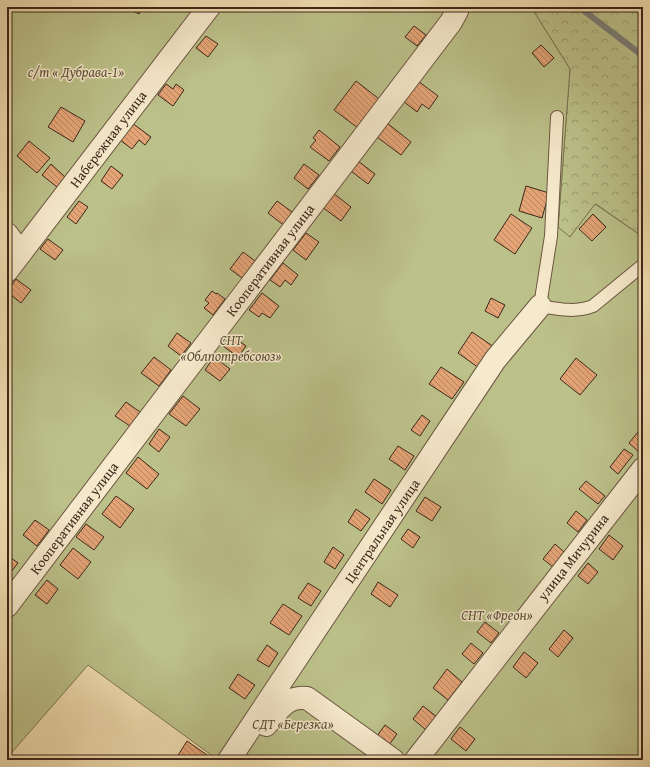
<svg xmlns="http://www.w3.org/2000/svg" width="650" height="767" font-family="'Gentium Book Plus',serif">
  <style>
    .forest { fill: url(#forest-crowns); stroke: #7c7452 }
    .green { fill: #bcc18a; stroke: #7c7452 }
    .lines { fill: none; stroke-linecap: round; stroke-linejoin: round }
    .stream { stroke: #797f79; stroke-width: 6 }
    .building { fill: url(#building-back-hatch); stroke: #3d271b }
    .service-casing { stroke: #6a5540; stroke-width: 14 }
    .minor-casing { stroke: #6a5540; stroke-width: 24 }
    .service { stroke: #f6eacc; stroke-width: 12 }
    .minor { stroke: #f6eacc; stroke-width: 22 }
    .labels { text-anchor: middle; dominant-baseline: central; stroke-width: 3; stroke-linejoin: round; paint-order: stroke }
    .park-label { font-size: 14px; font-style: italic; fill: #5d4e37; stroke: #f6eacc }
    .street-label { font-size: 14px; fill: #3d271b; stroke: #f6eacc }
  </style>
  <defs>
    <pattern id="forest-crowns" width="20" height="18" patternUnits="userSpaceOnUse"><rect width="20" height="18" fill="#bcc18a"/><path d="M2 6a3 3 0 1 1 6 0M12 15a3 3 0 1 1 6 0" fill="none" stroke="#9a9d70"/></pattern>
    <pattern id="building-back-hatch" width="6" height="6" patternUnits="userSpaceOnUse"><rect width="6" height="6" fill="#e4a476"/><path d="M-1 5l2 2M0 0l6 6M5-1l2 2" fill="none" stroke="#ba8660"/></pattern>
  </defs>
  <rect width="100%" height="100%" fill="#f1deb1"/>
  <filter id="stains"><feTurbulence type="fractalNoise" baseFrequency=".005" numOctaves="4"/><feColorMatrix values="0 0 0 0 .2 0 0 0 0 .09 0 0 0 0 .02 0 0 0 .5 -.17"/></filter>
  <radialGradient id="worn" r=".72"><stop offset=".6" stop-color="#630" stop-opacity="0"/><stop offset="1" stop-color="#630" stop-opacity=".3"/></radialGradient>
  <path class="forest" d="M531 7H643V237L596 204 569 238 558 227 570 69Z"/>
  <path class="green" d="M7 7H531L570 69 558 227 570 237 595 204 643 237V760H218L88 665 7 758Z"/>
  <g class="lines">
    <path class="stream" d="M579 7 643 56"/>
  </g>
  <path class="building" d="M124 7H142L139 14Z
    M414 26 426 35 417 46 405 37Z
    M206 36 218 44 208 57 196 48Z
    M541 45 554 58 544 67 532 53Z
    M356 81 383 102 362 131 334 110Z
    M418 81 438 96 429 109 422 104 417 112 403 101Z
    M166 84 173 89 176 84 184 90 173 106 158 95Z
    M61 107 85 121 73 142 48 127Z
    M132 123 151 137 145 145 139 140 132 149 120 140Z
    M387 123 411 142 401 155 377 137Z
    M319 130 340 147 329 161 310 147 316 140 313 138Z
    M29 141 50 158 37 173 17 156Z
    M358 161 375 174 368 184 351 171Z
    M51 164 65 177 57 187 42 175Z
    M304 164 319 175 308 189 294 178Z
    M111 166 123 175 112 189 101 181Z
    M526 186 549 193 542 218 519 211Z
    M333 193 351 207 341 221 322 207Z
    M79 201 88 207 76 224 67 217Z
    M277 201 295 214 286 227 268 213Z
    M511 214 532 228 515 254 494 240Z
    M593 214 606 227 592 241 579 229Z
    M306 233 319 242 306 260 293 250Z
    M48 239 63 250 55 260 40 249Z
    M243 252 255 261 242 278 230 269Z
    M283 263 298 275 291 285 285 280 280 287 270 280Z
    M16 279 31 290 21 303 7 292Z
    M212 291 216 294 217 293 225 299 213 315 204 308 209 303 205 300Z
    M262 293 279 306 270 318 262 313 259 317 249 310Z
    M491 298 505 305 498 318 485 311Z
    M472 332 494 347 479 368 458 353Z
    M177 333 191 343 181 356 168 346Z
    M231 335 246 346 238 357 223 346Z
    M154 357 171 370 159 386 141 373Z
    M214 357 230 369 220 381 205 370Z
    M576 358 597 375 580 395 560 379Z
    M441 367 464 382 452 399 429 384Z
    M183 396 200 409 186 426 169 414Z
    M126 402 140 412 130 426 115 416Z
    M422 415 430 421 420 436 411 430Z
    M643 426V447L639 452 629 443Z
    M159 429 170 437 159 452 149 444Z
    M398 446 414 456 405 470 389 459Z
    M624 449 633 455 618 474 610 467Z
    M138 457 159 474 147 489 126 473Z
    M374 479 391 490 382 504 365 492Z
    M586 481 605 496 598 504 579 489Z
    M116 496 134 509 120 528 102 514Z
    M425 497 441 507 432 521 416 511Z
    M356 509 370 519 361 531 348 522Z
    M576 511 587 520 578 532 567 523Z
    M35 520 49 530 37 546 23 535Z
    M86 524 104 537 94 550 76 537Z
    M408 529 420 537 413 548 401 539Z
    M609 535 623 546 613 560 599 549Z
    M555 544 564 552 553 567 543 559Z
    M333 547 344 555 335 569 324 562Z
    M73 548 91 562 78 579 60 565Z
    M7 555 18 563 7 577Z
    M588 563 598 572 588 584 578 576Z
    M47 580 58 589 47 604 35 595Z
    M378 582 398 595 390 607 371 594Z
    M308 583 321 591 311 606 298 598Z
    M283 604 302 616 289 635 270 623Z
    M485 622 499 633 491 643 477 632Z
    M564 630 573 638 558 657 549 649Z
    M471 643 483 653 474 664 462 654Z
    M267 645 278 653 269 667 257 660Z
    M524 652 538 663 526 678 513 667Z
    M447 669 462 682 448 700 433 688Z
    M238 674 255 685 245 699 229 688Z
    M423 706 437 717 426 730 413 719Z
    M385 725 397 734 389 745 377 736Z
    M460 727 475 739 466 751 451 739Z
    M187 741 210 757 208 760H175Z"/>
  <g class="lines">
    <g class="service-casing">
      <path id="service" d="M557 117 551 236 540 306C558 309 575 313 593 306L643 265"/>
    </g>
    <g class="minor-casing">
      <path id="minor" d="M7 234 21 253
        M7 271 209 7
        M7 606 451 22 457 11 456 7
        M266 725C279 710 285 696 307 698L393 760
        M229 760 495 360 540 306
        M416 760 643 469"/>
    </g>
    <use href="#service" class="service"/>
    <use href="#minor" class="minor"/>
  </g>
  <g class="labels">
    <g class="park-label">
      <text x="76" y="72">с/т « Дубрава-1»</text>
      <text x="231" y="340">СНТ<tspan x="231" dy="16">«Облпотребсоюз»</tspan></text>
      <text x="497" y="615">СНТ «Фреон»</text>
      <text x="293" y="724">СДТ «Березка»</text>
    </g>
    <g class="street-label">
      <text transform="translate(108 139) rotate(-53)">Набережная улица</text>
      <text transform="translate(270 260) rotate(-53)">Кооперативная улица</text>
      <text transform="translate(74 518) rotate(-53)">Кооперативная улица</text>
      <text transform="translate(382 531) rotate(-56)">Центральная улица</text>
      <text transform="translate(573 557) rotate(-52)">улица Мичурина</text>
    </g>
  </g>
  <rect width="650" height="767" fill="none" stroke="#f1deb1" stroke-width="24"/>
  <rect x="8" y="8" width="634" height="751" fill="none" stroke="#3d271b" stroke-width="2"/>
  <rect x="12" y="12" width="626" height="743" fill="none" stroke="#3d271b"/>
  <rect width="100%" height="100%" filter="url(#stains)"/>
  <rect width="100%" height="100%" fill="url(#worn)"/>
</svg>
